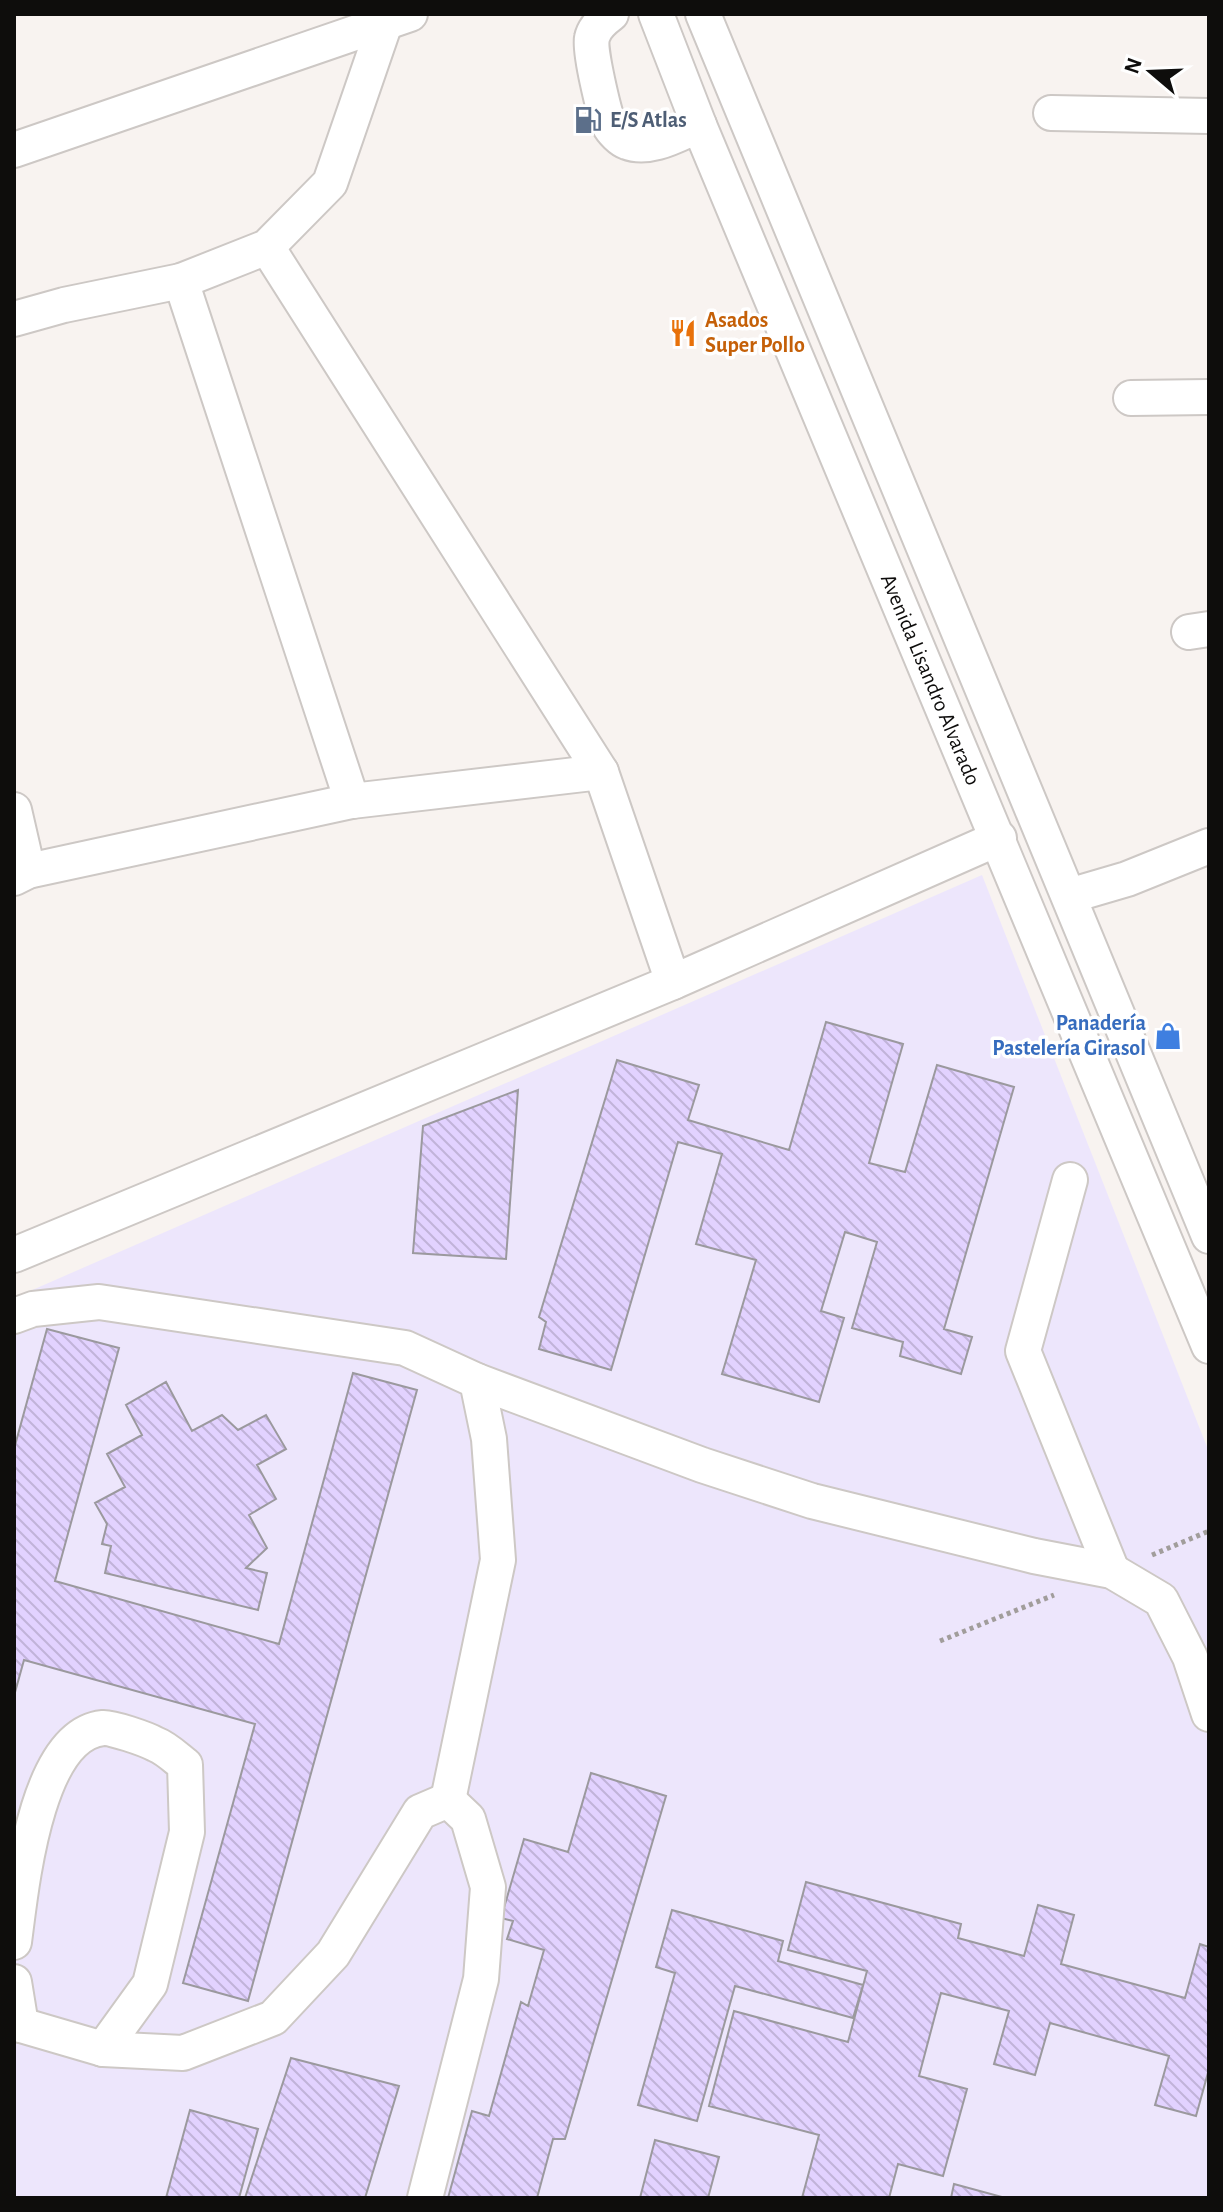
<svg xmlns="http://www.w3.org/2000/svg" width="1223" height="2212" font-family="'Alegreya Sans',sans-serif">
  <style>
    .medical { fill: #ede6fc }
    .building { fill: url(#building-back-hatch); stroke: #9b999e; stroke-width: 2 }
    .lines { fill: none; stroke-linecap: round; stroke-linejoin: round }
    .minor-casing { stroke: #cdc8c5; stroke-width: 38 }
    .path { stroke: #a19d9b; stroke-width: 5; stroke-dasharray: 4 4; stroke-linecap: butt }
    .minor { stroke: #fff; stroke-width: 34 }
    .labels { text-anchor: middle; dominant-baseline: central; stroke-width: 7; stroke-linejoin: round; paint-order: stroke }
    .service-label { font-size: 22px; font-weight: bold; fill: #4e5e75; stroke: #fff; text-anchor: start }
    .food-label { font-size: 22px; font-weight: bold; fill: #c56008; stroke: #fff; text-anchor: start }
    .street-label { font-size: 22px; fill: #0e0d0c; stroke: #fff }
    .shop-label { font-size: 22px; font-weight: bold; fill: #366cbe; stroke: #fff; text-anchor: end }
  </style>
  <defs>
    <pattern id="building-back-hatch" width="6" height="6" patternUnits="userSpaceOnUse" patternTransform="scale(2)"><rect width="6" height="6" fill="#e2d2ff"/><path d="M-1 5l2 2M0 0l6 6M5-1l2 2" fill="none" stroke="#c1b3d9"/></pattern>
  </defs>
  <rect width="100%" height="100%" fill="#f8f3f0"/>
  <path class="medical" d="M982 875 1209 1452V2198H14V1298Z"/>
  <path class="building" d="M826 1022 903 1044 869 1163 905 1172 937 1065 1014 1087 944 1329 972 1337 961 1374 900 1356 903 1342 852 1328 877 1242 845 1232 821 1311 844 1318 819 1402 722 1374 756 1260 696 1244 722 1154 678 1142 611 1370 539 1349 546 1322 539 1317 617 1060 699 1085 688 1120 789 1150Z
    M518 1090 506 1259 413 1253 423 1126Z
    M47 1329 119 1348 55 1581 279 1644 353 1373 417 1390 248 2001 183 1983 255 1724 24 1660 14 1696V1449Z
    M166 1382 192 1431 222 1415 238 1430 266 1415 286 1449 257 1465 276 1499 249 1515 267 1548 246 1568 267 1573 258 1610 105 1573 111 1546 102 1544 107 1524 95 1503 125 1487 107 1454 142 1435 126 1405Z
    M591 1773 666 1796 565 2139H553L537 2198H448L472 2111 489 2116 521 2002 528 2006 544 1950 507 1939 513 1921 501 1918 524 1839 568 1852Z
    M806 1882 961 1924 958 1938 1024 1956 1038 1905 1074 1915 1061 1964 1185 1998 1200 1944 1209 1947V2069L1196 2116 1155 2105 1169 2056 1050 2023 1035 2075 994 2064 1009 2011 941 1993 919 2076 967 2089 943 2176 898 2164 889 2198H802L819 2135 709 2106 734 2011 848 2042 867 1971 788 1950Z
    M672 1910 783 1941 778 1961 863 1985 853 2018 735 1986 697 2121 638 2105 675 1973 656 1967Z
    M291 2058 399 2086 365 2198H245Z
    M190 2110 258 2129 239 2198H166Z
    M655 2140 719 2157 708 2198H640Z
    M954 2184 1002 2197 1001 2198H951Z"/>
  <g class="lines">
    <g class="minor-casing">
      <g id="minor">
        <path d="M611 14C603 20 594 28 592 38 589 51 604 112 609 125 612 131 621 140 627 142 650 151 678 134 699 125"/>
        <path id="s1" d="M656 14 699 125 1209 1346"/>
        <path d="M703 14 1209 1236"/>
        <path d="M1051 113 1209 116"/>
        <path d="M14 150 410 14"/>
        <path d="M267 247 601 772 673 982"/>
        <path d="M181 281 352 801"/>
        <path d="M14 319 64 305 181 281 267 247 330 183 385 23"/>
        <path d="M1131 398 1209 397"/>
        <path d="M1189 632 1209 629"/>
        <path d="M14 810 28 871"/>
        <path d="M14 878 28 871 352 801 601 772"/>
        <path d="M1069 896 1127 879 1209 846"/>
        <path d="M1070 1180 1023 1351 1112 1571"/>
        <path d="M14 1255 673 982 999 838"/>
        <path d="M14 1316 33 1309 99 1302 405 1348 477 1381 489 1439 498 1560 448 1800"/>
        <path d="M477 1381 702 1465 812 1501 1034 1556 1112 1571 1161 1600 1190 1657 1209 1714"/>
        <path d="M14 1942C21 1890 35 1735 103 1728 111 1727 146 1739 155 1744 166 1748 176 1758 185 1765L187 1832 150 1984 103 2049"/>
        <path d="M14 1982 21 2025"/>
        <path d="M14 2023 103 2049 183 2053 273 2018 333 1954 420 1812 448 1800 468 1819 488 1887 481 1979 425 2198"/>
      </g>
    </g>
    <path class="path" d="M1152 1555 1209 1531
      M940 1641 1054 1595"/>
    <use href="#minor" class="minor"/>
  </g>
  <defs>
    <g id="fuel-bare" transform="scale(2.16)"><path d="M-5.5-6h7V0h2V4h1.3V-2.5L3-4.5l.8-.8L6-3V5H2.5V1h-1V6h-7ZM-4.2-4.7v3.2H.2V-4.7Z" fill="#5c6f8a" stroke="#fff" stroke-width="2.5" paint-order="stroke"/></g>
    <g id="restaurant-bare" transform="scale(2.16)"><path d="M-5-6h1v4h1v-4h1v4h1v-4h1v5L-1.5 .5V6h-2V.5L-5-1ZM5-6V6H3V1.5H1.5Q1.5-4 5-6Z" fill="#e8710a" stroke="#fff" stroke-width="2.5" paint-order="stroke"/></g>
    <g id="shop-bare" transform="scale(2.16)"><path d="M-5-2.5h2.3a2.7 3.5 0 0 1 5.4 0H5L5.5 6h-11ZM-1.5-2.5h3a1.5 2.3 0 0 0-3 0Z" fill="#3f7fe0" stroke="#fff" stroke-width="2.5" paint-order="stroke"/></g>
  </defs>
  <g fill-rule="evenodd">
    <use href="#fuel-bare" x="588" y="120"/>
    <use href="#restaurant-bare" x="683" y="333"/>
    <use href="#shop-bare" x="1168" y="1036"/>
  </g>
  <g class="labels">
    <g class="service-label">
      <text x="610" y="120">E/S Atlas</text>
    </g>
    <g class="food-label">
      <text x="705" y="320">Asados<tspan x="705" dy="25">Super Pollo</tspan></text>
    </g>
    <g class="street-label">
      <text stroke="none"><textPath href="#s1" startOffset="720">Avenida Lisandro Alvarado</textPath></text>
    </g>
    <g class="shop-label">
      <text x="1146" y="1023">Panadería<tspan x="1146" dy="25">Pastelería Girasol</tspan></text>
    </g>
  </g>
  <rect width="1223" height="2212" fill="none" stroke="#0e0d0c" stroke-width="32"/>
  <g transform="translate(1151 72) rotate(289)" stroke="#ffffff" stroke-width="6" paint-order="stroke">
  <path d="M0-6L14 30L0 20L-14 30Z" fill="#0e0d0c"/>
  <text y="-12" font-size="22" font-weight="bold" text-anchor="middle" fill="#0e0d0c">N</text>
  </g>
</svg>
